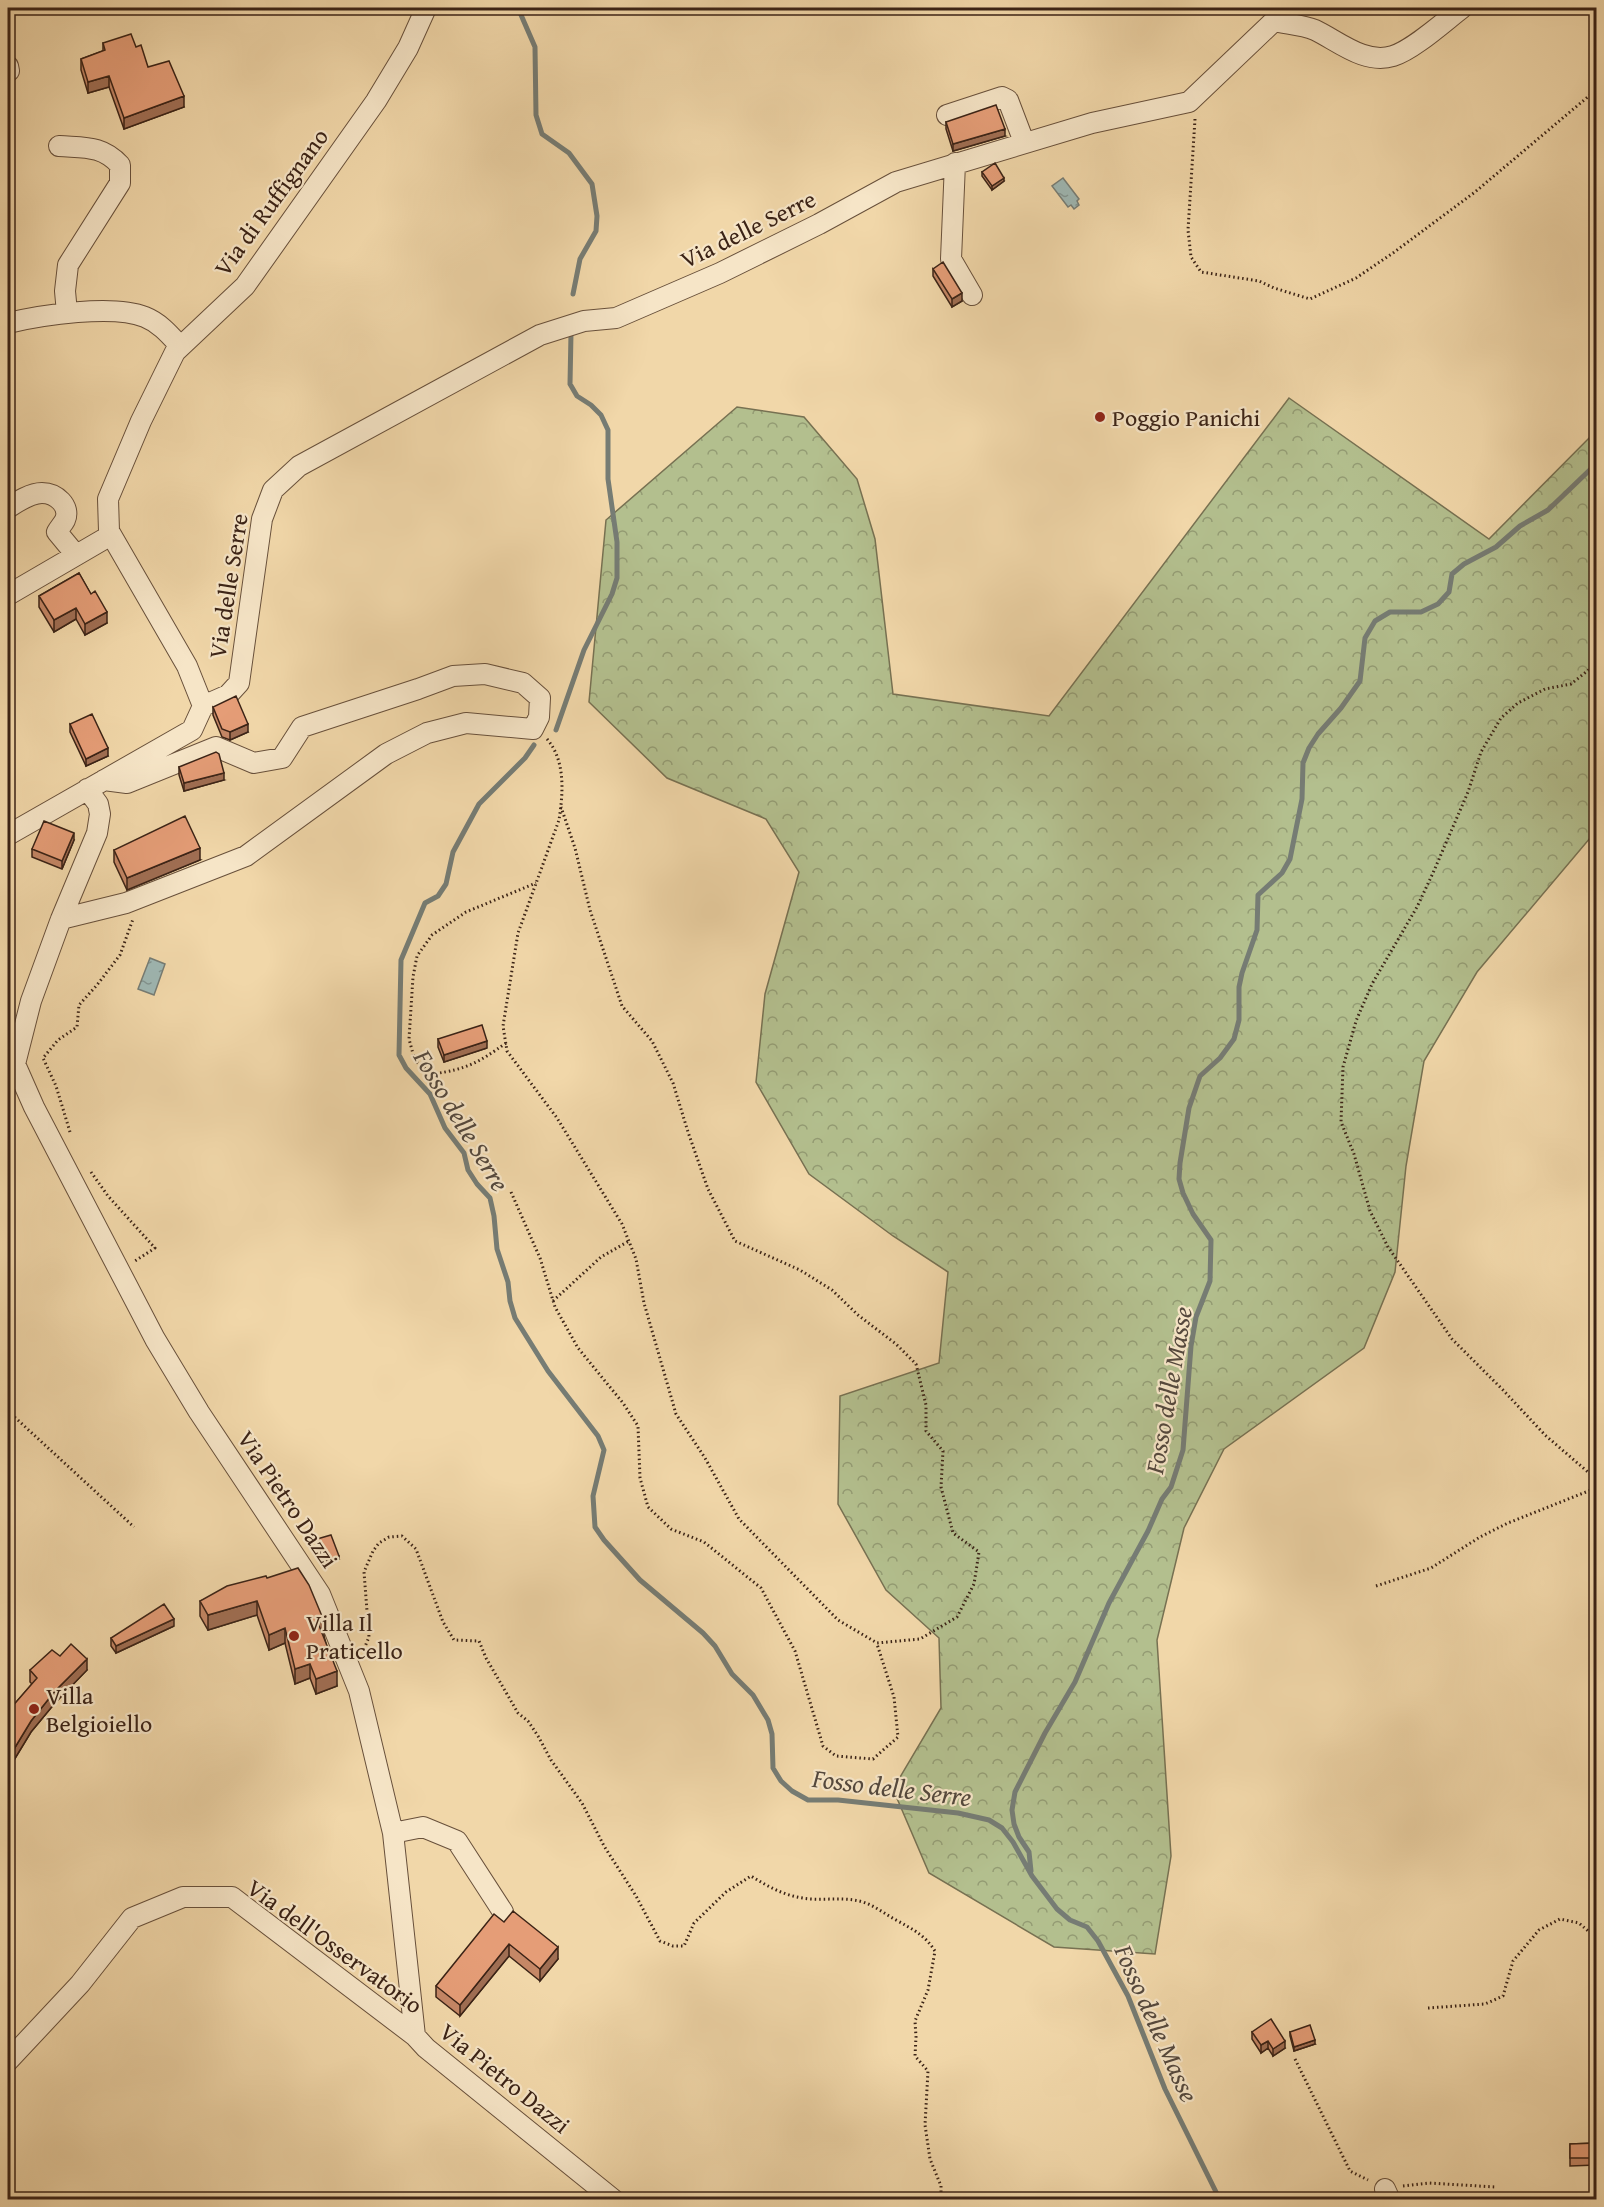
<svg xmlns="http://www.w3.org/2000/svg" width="1604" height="2207" font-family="'Gentium Book Plus',serif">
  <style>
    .forest { fill: url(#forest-crowns); stroke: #777152; stroke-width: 1.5 }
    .water { fill: url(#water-ripples); stroke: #767c74; stroke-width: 1.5 }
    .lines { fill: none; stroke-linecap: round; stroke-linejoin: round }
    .stream { stroke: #767c74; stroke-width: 5 }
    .minor-casing { stroke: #68503b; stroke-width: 22 }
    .path { stroke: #3b2316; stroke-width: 3; stroke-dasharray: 1.5 3; stroke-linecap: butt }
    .minor { stroke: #f6e5c7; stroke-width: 20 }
    .wall { fill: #c58766; stroke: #3b2316; stroke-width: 1.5 }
    .shaded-wall { fill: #a06e53; stroke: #3b2316; stroke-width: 1.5 }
    .building { fill: #e59d77; stroke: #3b2316; stroke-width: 1.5 }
    .poi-dot { fill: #8f2418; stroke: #f6e5c7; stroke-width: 2 }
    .labels { text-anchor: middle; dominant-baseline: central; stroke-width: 4.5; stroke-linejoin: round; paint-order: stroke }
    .street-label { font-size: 24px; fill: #3b2316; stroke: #f6e5c7 }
    .poi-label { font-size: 24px; fill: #3b2316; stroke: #f6e5c7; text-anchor: start }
    .water-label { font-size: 26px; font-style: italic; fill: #54483d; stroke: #f6e5c7 }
  </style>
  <defs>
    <pattern id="forest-crowns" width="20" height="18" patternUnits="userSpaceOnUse" patternTransform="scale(1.5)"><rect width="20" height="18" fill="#b3bf8e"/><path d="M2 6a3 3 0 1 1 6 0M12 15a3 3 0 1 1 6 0" fill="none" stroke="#939b73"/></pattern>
    <pattern id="water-ripples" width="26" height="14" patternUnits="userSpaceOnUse" patternTransform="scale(1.5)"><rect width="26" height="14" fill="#9eb7b3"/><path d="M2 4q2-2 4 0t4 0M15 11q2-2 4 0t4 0" fill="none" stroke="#829491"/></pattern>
  </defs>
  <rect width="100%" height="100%" fill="#f1d7a9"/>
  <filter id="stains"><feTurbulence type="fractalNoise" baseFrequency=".00333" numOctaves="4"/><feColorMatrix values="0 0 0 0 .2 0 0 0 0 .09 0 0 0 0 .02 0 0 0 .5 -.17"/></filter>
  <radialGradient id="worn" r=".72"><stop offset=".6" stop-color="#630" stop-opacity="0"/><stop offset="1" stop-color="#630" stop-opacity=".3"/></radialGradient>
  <path class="forest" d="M1289 398 1489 539 1596 431V831L1477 972 1424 1061 1406 1166 1395 1272 1364 1348 1224 1449 1184 1528 1157 1640 1171 1856 1155 1954 1054 1947 929 1873 893 1789 941 1708 939 1638 886 1590 838 1504 840 1396 939 1363 948 1272 893 1236 809 1174 756 1082 765 994 799 872 766 819 667 778 589 702 606 520 737 407 804 417 857 479 875 539 893 694 1049 716Z"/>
  <path class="water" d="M1063 178 1079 199 1077 201 1079 205 1074 209 1071 205 1068 207 1052 186Z
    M150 958 165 964 154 995 138 989Z"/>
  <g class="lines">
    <path class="stream" d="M518 8 535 47 536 115 542 134 569 153 592 184 597 216 596 231 580 259 573 294
      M556 730 584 650 612 594 617 578V542L608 479V430L601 415 591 405 577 396 570 384 571 333
      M534 745 525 758 479 804 453 852 446 884 438 896 425 903 401 960 399 1055 406 1068 430 1094 445 1128 464 1153 468 1170 477 1184 490 1198 494 1216 497 1249 508 1282 510 1301 515 1318 548 1371 598 1436 604 1450 593 1496 595 1527 604 1540 640 1580 703 1633 715 1646 732 1674 753 1695 768 1720 772 1734 773 1768 781 1781 792 1791 808 1800H838L958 1813 989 1820 1002 1828 1013 1842 1032 1876 1057 1909 1070 1920 1087 1927 1098 1941 1128 1996 1165 2089 1220 2200
      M1031 1871 1029 1852 1019 1837 1014 1824 1012 1810 1015 1792 1045 1733 1075 1682 1109 1603 1148 1531 1162 1499 1171 1487 1183 1450 1191 1346 1196 1317 1210 1281 1211 1240 1193 1214 1183 1193 1179 1179 1180 1163 1189 1108 1200 1076 1220 1058 1234 1039 1239 1020V987L1242 973 1257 930 1258 895 1282 873 1290 859 1302 799 1303 763 1309 748 1318 734 1341 708 1360 681 1365 638 1375 621 1390 612H1421L1438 604 1449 592 1452 574 1464 564 1496 547 1520 526 1548 510 1596 464"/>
    <g class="minor-casing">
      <path id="minor" d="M8 66 9 71
        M947 115 1002 97 1008 100 1024 142
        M59 146C84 148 102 145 120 165V183L68 265 65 291 67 313
        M955 163 951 259 972 295
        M8 323C42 315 113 304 145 317 160 323 170 335 180 346
        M8 508C17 502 30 493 42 493 56 493 71 506 65 520 63 524 59 528 57 532L76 555
        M8 595 111 535
        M203 706 228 695 239 683 262 519 273 490 299 466 540 335 584 321 616 318 720 273 819 224 896 182 1092 123 1189 102 1274 21C1287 24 1303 25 1315 30 1338 41 1365 65 1393 56 1413 50 1445 21 1462 8
        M87 789 98 804 100 814 97 833 61 919 31 1001 15 1064 34 1107 155 1339 199 1412 320 1594 359 1691 393 1833 415 2036
        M8 835 192 730 203 706 187 666 109 531 108 499 141 421 175 352 245 286 376 101 408 48 426 8
        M61 919 126 903 246 856 386 754 427 733 466 723 533 729 539 717 540 698 523 683 485 674 453 676 418 689 302 727 282 758 254 763 216 747 127 783 104 780
        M393 1833 423 1827 457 1841 503 1912
        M8 2061 80 1984 132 1918 183 1897H232L415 2036 426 2048 614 2200
        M1385 2189 1390 2200"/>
    </g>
    <path class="path" d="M1195 119 1188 230 1191 257 1201 272 1259 281 1274 288 1310 299 1356 278 1393 253 1475 192 1596 90
      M1596 664 1571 684 1545 689 1518 703 1501 718 1481 752 1468 792 1433 873 1417 907 1372 984 1356 1021 1343 1067 1341 1122 1354 1154 1370 1211 1388 1247 1452 1339 1503 1390 1545 1435 1596 1479
      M547 739C566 761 563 794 559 820L518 933 503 1026 507 1051 557 1118 622 1224 636 1259 644 1303 676 1414 705 1458 739 1519 838 1620 877 1643 920 1639 957 1617 974 1584 979 1552 953 1533 941 1487 943 1451 926 1431V1405L916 1364 896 1344 858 1315 832 1290 800 1270 735 1241 708 1189 688 1132 673 1083 652 1041 622 1006 590 910 575 848 561 807
      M506 1043C478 1063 467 1069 433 1074L415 1061 409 1039 413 977 417 956 432 935 466 912 536 883
      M70 1132 56 1086 43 1058 58 1040 77 1027 79 1005 97 985 120 955 133 919
      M91 1172 108 1196 155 1248 135 1261
      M511 1192 540 1258 555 1307 578 1348 623 1403 638 1426 640 1478 648 1507 671 1529 704 1542 761 1588 795 1651 823 1746 836 1756 873 1759 898 1737 894 1697 877 1644
      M553 1301 601 1257 629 1241
      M8 1411 134 1527
      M1376 1586 1431 1568 1480 1537 1508 1523 1596 1488
      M364 1649 369 1637 364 1572 373 1551 379 1543 389 1537 402 1536 416 1549 443 1622 454 1640 479 1641 486 1658 518 1713 528 1721 538 1736 551 1760 582 1803 604 1846 636 1896 660 1941 673 1946H684L694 1923 726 1892 751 1876C770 1888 789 1898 812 1899 829 1900 846 1897 863 1902 875 1906 885 1914 896 1920 912 1929 924 1934 935 1951L928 1990 915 2021 916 2037 915 2056 928 2071 925 2125 930 2159 941 2186V2200
      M1428 2008 1485 2004 1503 1996 1513 1961 1539 1930 1560 1919 1579 1923 1596 1938
      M1295 2059 1350 2171 1368 2180
      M1403 2186 1429 2183 1495 2187"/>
    <use href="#minor" class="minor"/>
  </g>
  <path class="wall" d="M103 43 136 47 148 67 184 107 124 129 109 87 88 93 81 70V59L103 51Z
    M946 122 1005 136 953 151 946 129Z
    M982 172 1004 181 992 190 982 176Z
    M933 269 962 301 952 307 933 276Z
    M79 573 107 623 85 635 76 619 54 632 39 607V596Z
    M213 707 248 732 230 740 222 737 213 715Z
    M70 724 108 756 86 766 70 732Z
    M179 767 224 780 184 791 179 775Z
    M74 840 62 869 32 857V849Z
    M114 850 200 860 127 890 114 862Z
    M438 1039 487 1048 444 1062 438 1047Z
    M317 1539 339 1559 324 1564 317 1543Z
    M267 1578 324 1636 337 1686 316 1694 310 1678 295 1684 285 1643 269 1650 257 1615 208 1630 200 1616V1601Z
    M174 1626 116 1653 111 1646V1638Z
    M60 1656 87 1670 55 1703 31 1732 11 1765 8 1762V1705L11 1708 32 1684 30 1682V1670Z
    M504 1922 558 1959 540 1981 509 1956 460 2016 436 1997V1986Z
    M1252 2032 1285 2048 1273 2056 1268 2048 1261 2053 1252 2039Z
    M1290 2032 1315 2044 1294 2051 1290 2036Z
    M1596 2143V2165L1570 2166V2144Z"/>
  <path class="shaded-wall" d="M109 76V87L88 93V82Z
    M184 96V107L124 129V118Z
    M1005 129V136L953 151V144Z
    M13 173V184L8 198V187Z
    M1004 178V181L992 190V186Z
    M962 293V301L952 307V299Z
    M76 608V619L54 632V620Z
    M107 612V623L85 635V624Z
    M248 724V732L230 740V732Z
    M108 748V756L86 766V759Z
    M224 773V780L184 791V783Z
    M74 833V840L62 869V861Z
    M200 848V860L127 890V878Z
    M487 1041V1048L444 1062V1055Z
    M339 1556V1559L324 1564V1561Z
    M257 1601V1615L208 1630V1615Z
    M174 1619V1626L116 1653V1646Z
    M324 1621V1636L318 1638V1623Z
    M285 1628V1643L269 1650V1635Z
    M87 1659V1670L55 1703 31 1732 11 1765V1754L31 1721 55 1691Z
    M310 1664V1678L295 1684V1669Z
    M337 1671V1686L316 1694V1679Z
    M509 1944V1956L460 2016V2005Z
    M558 1947V1959L540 1981V1969Z
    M1315 2040V2044L1294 2051V2047Z
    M1268 2041V2048L1261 2053V2045Z
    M1285 2041V2048L1273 2056V2049Z"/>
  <path class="building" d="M131 34 136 47 141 45 148 67 169 61 184 96 124 118 109 76 88 82 81 59 105 50 103 43Z
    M996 105 1005 129 953 144 946 122Z
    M995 163 1004 178 992 186 982 172Z
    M8 171 13 173 8 187Z
    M943 262 962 293 952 299 933 269Z
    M79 573 91 594 95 591 107 612 85 624 76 608 54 620 39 596Z
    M236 696 248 724 230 732 222 729 213 707Z
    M92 714 108 748 86 759 70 724Z
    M216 752 219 754 224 773 184 783 179 767Z
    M185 816 200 848 127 878 114 850Z
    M44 821 74 833 62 861 32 849Z
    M482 1025 487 1041 444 1055 438 1039Z
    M331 1535 339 1556 324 1561 317 1539Z
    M298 1568 309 1585 324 1621 318 1623 337 1671 316 1679 310 1664 295 1669 285 1628 269 1635 257 1601 208 1615 200 1601 227 1586 266 1576 267 1578Z
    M164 1604 174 1619 116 1646 111 1638Z
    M71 1644 87 1659 55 1691 31 1721 11 1754 8 1751V1705L11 1708 37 1678 30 1670 52 1650 60 1656Z
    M513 1911 558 1947 540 1969 509 1944 460 2005 436 1986 494 1914 504 1922Z
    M1271 2019 1285 2041 1273 2049 1268 2041 1261 2045 1252 2032Z
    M1310 2025 1315 2040 1294 2047 1290 2032Z
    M1596 2143V2158H1570V2144Z"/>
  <g class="poi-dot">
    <circle cx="1100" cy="417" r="6"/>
    <circle cx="294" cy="1636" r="6"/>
    <circle cx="34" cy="1709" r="6"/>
  </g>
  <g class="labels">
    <g class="street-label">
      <text transform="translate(271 202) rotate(-54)">Via di Ruffignano</text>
      <text transform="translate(748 229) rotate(-26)">Via delle Serre</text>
      <text transform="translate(228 586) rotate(-81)">Via delle Serre</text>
      <text transform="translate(288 1499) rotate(56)">Via Pietro Dazzi</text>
      <text transform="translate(335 1946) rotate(36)">Via dell'Osservatorio</text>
      <text transform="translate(505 2078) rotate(39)">Via Pietro Dazzi</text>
    </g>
    <g class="poi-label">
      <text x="1112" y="417">Poggio Panichi</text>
      <text x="306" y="1622">Villa Il<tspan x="306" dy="28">Praticello</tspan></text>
      <text x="46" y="1695">Villa<tspan x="46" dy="28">Belgioiello</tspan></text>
    </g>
    <g class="water-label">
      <text transform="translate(462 1120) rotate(59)">Fosso delle Serre</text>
      <text transform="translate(1168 1390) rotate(-80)">Fosso delle Masse</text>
      <text transform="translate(892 1787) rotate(7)">Fosso delle Serre</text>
      <text transform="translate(1157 2023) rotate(66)">Fosso delle Masse</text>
    </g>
  </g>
  <rect width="1604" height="2207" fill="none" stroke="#f1d7a9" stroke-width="30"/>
  <rect x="9" y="9" width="1586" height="2189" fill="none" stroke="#3b2316" stroke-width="3"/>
  <rect x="15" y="15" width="1574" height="2177" fill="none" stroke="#3b2316" stroke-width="1.5"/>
  <rect width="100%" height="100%" filter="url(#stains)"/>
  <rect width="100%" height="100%" fill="url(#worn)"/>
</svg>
